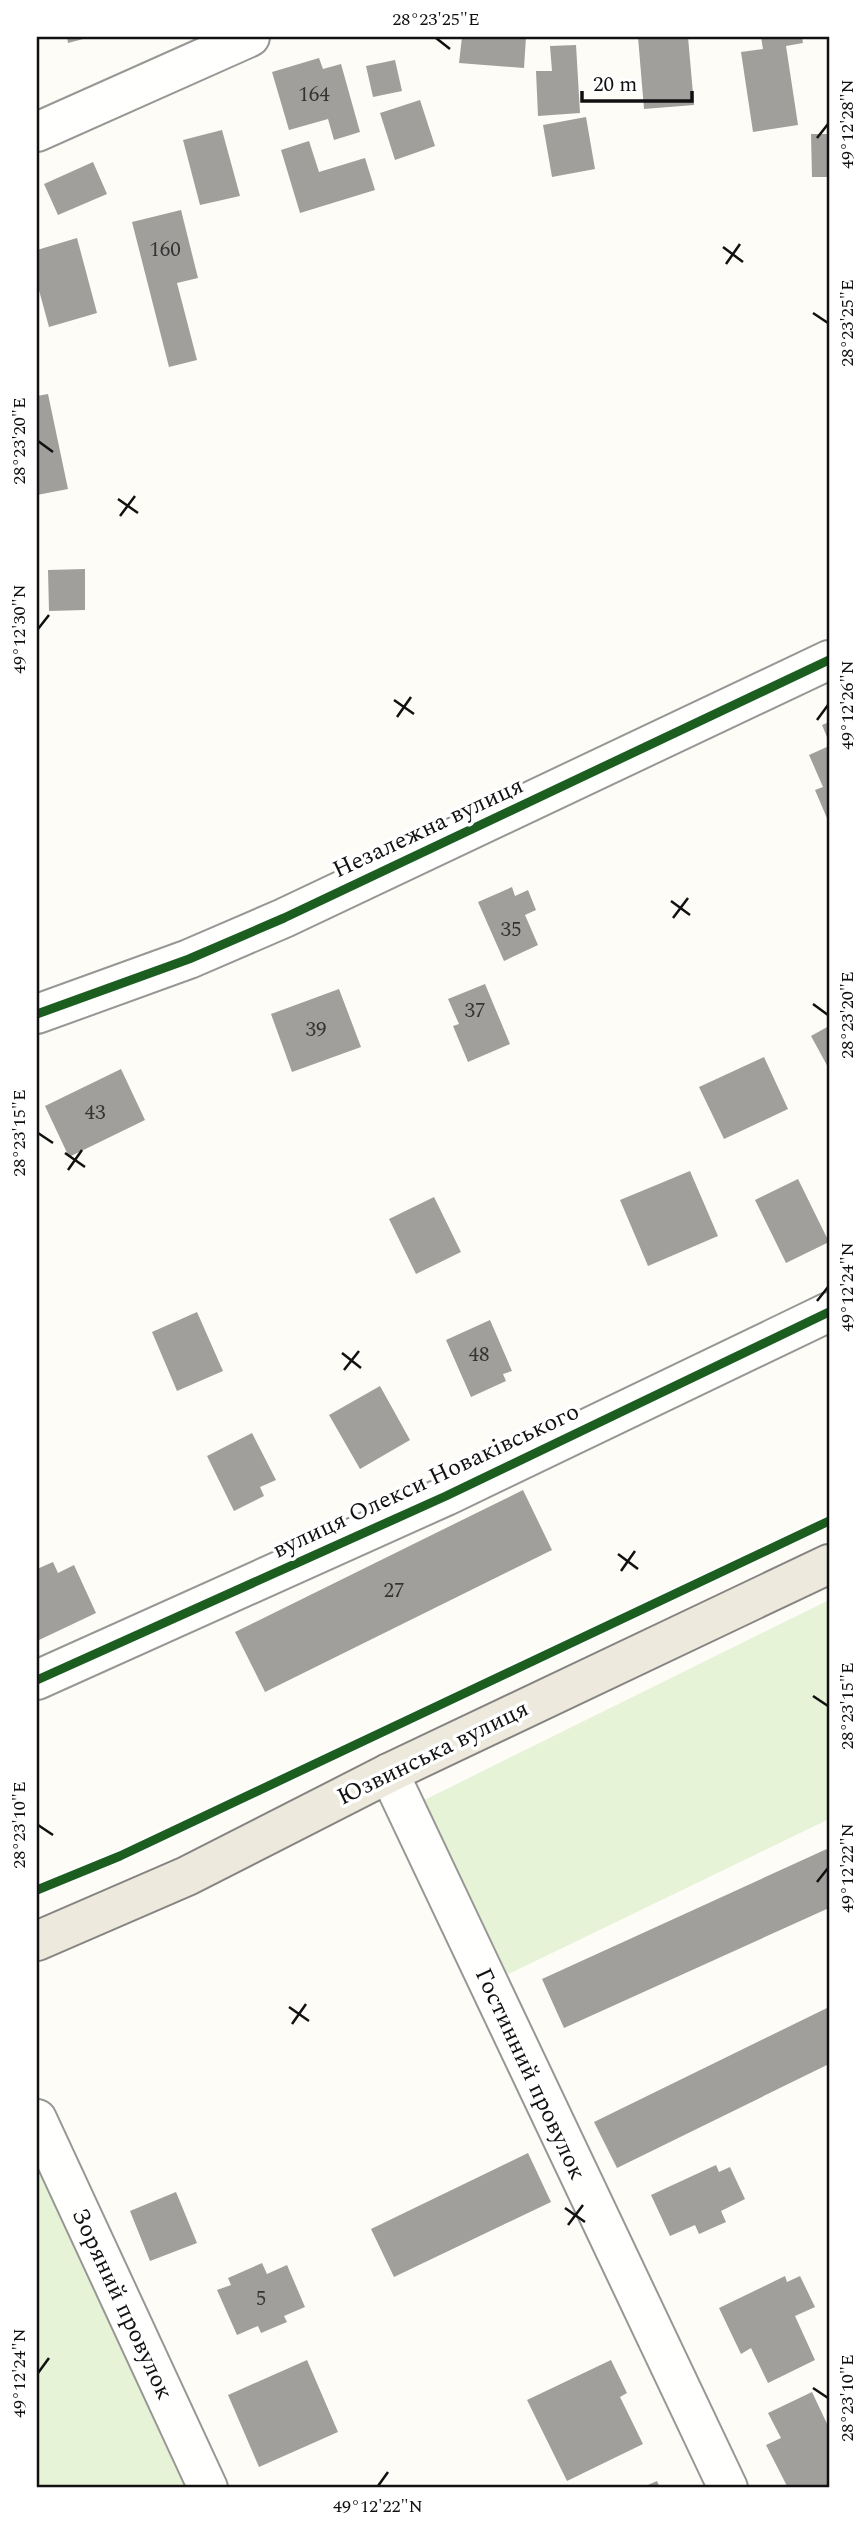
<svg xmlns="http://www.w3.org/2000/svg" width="866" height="2525" font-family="Spectral,serif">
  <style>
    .green { fill: #e7f3d7 }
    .building { fill: #a19f9c }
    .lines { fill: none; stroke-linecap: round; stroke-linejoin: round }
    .minor-casing { stroke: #979795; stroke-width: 42 }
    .major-casing { stroke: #858482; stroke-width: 42 }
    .minor { stroke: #fffffe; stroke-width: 38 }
    .major { stroke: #ede9dc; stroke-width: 38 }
    .cycleway-casing { stroke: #fff; stroke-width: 13 }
    .cycleway { stroke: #1b5e20; stroke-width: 9 }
    .ticks { fill: none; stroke: #111; stroke-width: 2.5 }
    .labels { text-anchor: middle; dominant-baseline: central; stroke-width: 7; stroke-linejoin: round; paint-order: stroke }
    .number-label { font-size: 21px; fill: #353434 }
    .street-label { font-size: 24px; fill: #111; stroke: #fff }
    .neatline { fill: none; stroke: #111; stroke-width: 2.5 }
    .ticks-label { font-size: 18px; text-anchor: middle; fill: #111 }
  </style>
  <rect width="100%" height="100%" fill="#fdfcf7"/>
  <path class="green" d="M829 1600V1819L488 1984 406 1809Z
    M37 2111 209 2488H37Z"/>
  <path class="building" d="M67 37H87V38L68 43Z
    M462 37H526L524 68 459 63Z
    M638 37H688L694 105 644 109Z
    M761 37H802L803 43 786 46 798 125 753 132 741 52 763 49Z
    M576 45 580 113 538 116 536 71H552L550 46Z
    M319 58 323 69 341 64 360 132 334 140 328 119 289 130 272 72Z
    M395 60 402 91 373 97 366 66Z
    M420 100 435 146 395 160 380 113Z
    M586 117 595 169 552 177 543 125Z
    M222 130 240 196 200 205 183 140Z
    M811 134H829V177H812Z
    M309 141 319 172 365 158 375 190 300 213 281 150Z
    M93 162 107 194 58 215 44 184Z
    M181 210 198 278 177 283 197 360 169 367 132 222Z
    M77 238 97 313 49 327 37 283V250Z
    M48 394 68 489 37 495V396Z
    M85 569V610L49 611 48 570Z
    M829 722V742L822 725Z
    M829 746V823L815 790 823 787 809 755Z
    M512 887 515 896 528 890 536 910 525 915 538 945 504 961 478 902Z
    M485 984 510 1044 468 1062 453 1026 459 1024 448 999Z
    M339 989 361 1047 292 1072 271 1014Z
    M829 1026V1069L811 1036Z
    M764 1057 788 1109 724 1139 699 1087Z
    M121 1069 145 1120 69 1157 45 1106Z
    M690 1171 718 1236 648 1266 620 1200Z
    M798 1179 829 1242 786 1263 755 1200Z
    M434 1197 461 1252 416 1274 389 1219Z
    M197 1312 223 1371 177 1391 152 1332Z
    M490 1320 512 1371 503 1374 506 1381 471 1397 446 1340Z
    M380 1386 410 1440 360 1469 329 1415Z
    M252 1433 276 1480 260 1487 264 1496 234 1511 207 1456Z
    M523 1490 552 1550 265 1692 235 1632Z
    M53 1562 58 1573 74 1565 96 1613 37 1641V1569Z
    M829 1848V1908L564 2028 542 1979Z
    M829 2007V2064L617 2168 594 2122Z
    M528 2153 551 2202 394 2277 371 2229Z
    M716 2165 719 2172 730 2167 745 2199 721 2211 726 2222 699 2234 695 2225 670 2236 651 2195Z
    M176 2192 197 2243 150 2261 130 2211Z
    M262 2263 267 2274 287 2265 305 2307 284 2316 287 2322 261 2333 258 2326 237 2335 217 2290 231 2285 228 2278Z
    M785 2276 787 2282 800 2276 815 2307 795 2316 815 2360 768 2383 751 2348 741 2354 719 2308Z
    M307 2360 338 2432 259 2467 228 2395Z
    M611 2360 627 2393 620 2397 643 2444 567 2481 527 2400Z
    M812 2392 829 2428V2488H788L766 2445 781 2438 768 2413Z
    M657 2481 660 2488H641Z"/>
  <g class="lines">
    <g class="minor-casing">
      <path id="minor" d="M37 132 250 37
        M37 1014 189 959 284 918 829 660
        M37 1680 446 1496 829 1312
        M389 1773 728 2488
        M37 2119 208 2488"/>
    </g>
    <g class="major-casing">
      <path id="major" d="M37 1941 187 1876 389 1773 829 1564"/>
    </g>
    <use href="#minor" class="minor"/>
    <use href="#major" class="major"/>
    <g class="cycleway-casing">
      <path id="cycleway" d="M37 1014 189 959 284 918 829 660
        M37 1680 446 1496 829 1312
        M37 1890 120 1856 829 1521"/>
    </g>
    <use href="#cycleway" class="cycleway"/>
  </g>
  <path class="ticks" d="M436 38 450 49M817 138 828 124M723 247 743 262M726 264 740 244M813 313 828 323M38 441 53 452M118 499 138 513M120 516 135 496M38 629 49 615M394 700 414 714M397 717 411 697M817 720 828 705M671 901 690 915M673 918 688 898M813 1004 828 1015M38 1133 53 1143M65 1153 85 1167M68 1170 82 1150M817 1301 828 1287M342 1353 361 1368M344 1370 359 1351M618 1554 638 1569M621 1571 635 1551M813 1696 828 1706M38 1825 53 1835M817 1882 828 1868M289 2007 309 2021M292 2024 306 2004M565 2208 585 2222M568 2225 583 2205M38 2373 49 2358M813 2388 828 2398M378 2486 388 2472"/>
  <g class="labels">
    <g class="number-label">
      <text x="314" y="95">164</text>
      <text x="165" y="250">160</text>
      <text x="511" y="930">35</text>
      <text x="475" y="1011">37</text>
      <text x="316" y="1030">39</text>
      <text x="95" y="1113">43</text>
      <text x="479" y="1355">48</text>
      <text x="394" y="1591">27</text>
      <text x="261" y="2299">5</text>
    </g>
    <g class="street-label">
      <text transform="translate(428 828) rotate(-25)">Незалежна вулиця</text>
      <text transform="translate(426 1481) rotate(-25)">вулиця Олекси Новаківського</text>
      <text transform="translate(433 1753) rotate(-26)">Юзвинська вулиця</text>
      <text transform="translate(530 2074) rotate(65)">Гостинний провулок</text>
      <text transform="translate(122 2304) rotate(65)">Зоряний провулок</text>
    </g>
  </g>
  <rect width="866" height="2525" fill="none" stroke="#ffffff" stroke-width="77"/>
  <path d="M582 91v10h110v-10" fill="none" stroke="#111111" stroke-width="3.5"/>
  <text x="593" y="91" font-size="21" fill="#111111" stroke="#ffffff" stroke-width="5" paint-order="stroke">20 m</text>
  <rect x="38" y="38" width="790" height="2448" class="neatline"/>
  <g class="ticks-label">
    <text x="436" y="25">28°23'25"E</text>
    <text transform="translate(847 124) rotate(-90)" y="6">49°12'28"N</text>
    <text transform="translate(847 323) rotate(-90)" y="6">28°23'25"E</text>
    <text transform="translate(19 441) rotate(-90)" y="6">28°23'20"E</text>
    <text transform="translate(19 629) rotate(-90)" y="6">49°12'30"N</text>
    <text transform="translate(847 705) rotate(-90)" y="6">49°12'26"N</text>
    <text transform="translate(847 1015) rotate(-90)" y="6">28°23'20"E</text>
    <text transform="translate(19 1133) rotate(-90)" y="6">28°23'15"E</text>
    <text transform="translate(847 1287) rotate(-90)" y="6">49°12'24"N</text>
    <text transform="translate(847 1706) rotate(-90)" y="6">28°23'15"E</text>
    <text transform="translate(19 1825) rotate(-90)" y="6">28°23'10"E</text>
    <text transform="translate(847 1868) rotate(-90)" y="6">49°12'22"N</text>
    <text transform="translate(19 2373) rotate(-90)" y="6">49°12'24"N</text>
    <text transform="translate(847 2398) rotate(-90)" y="6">28°23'10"E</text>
    <text x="378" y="2512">49°12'22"N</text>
  </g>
</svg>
